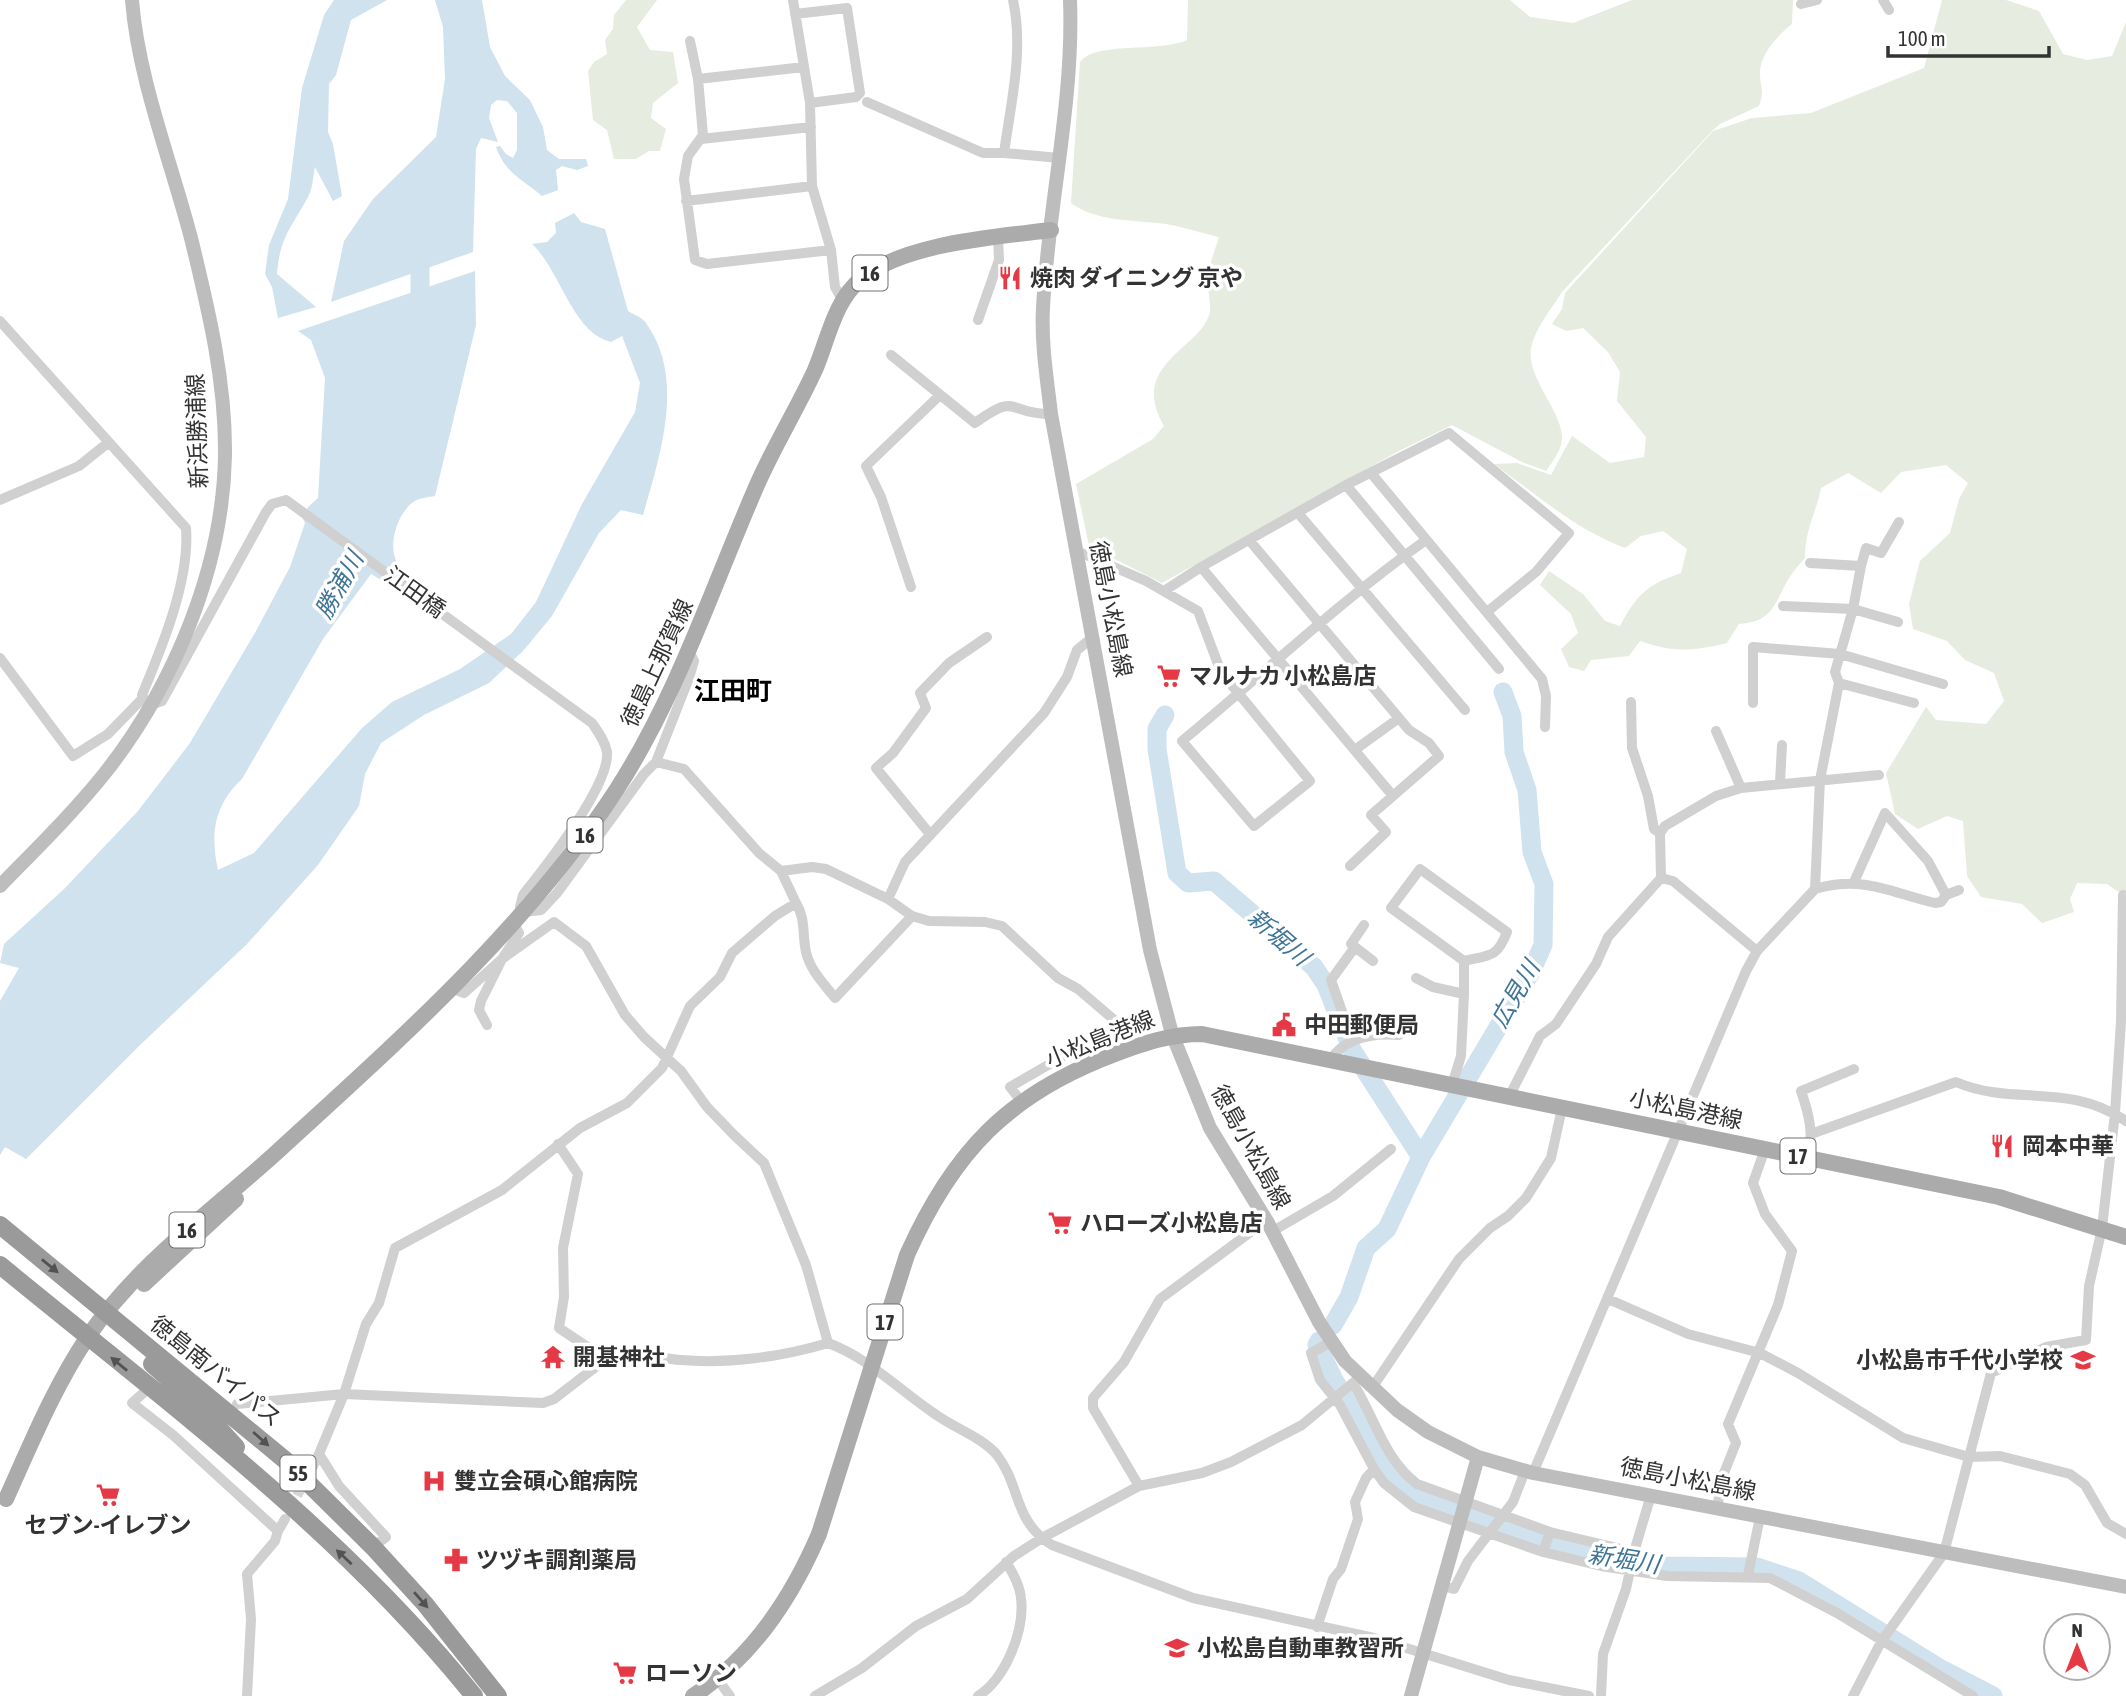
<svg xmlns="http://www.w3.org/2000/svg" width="2126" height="1696" font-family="'Asap Condensed','Noto Sans JP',sans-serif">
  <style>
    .green { fill: #e6ecdf }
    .water { fill: #cfe2ee }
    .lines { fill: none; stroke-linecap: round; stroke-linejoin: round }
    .river { stroke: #cfe2ee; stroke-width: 19 }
    .street-tunnel { stroke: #d6d6d6; stroke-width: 10; stroke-dasharray: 10 5; stroke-linecap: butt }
    .street { stroke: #d0d0d0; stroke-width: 10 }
    .secondary { stroke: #bdbdbd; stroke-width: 14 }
    .primary { stroke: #ababab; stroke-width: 16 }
    .highway { stroke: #9a9a9a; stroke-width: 18 }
    .oneway { fill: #525252 }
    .labels { text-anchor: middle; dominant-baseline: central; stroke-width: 7; stroke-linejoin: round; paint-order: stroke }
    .shield { fill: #fff; stroke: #707070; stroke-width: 2 }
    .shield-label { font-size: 21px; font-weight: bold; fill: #333 }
    .poi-label { font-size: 23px; font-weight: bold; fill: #333; stroke: #fff; text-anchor: start }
    .street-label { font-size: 23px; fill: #333; stroke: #fff }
    .water-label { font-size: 24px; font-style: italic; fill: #3f7597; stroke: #fff }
    .quarter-label { font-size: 26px; font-weight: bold; fill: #000; stroke: #fff }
  </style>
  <rect width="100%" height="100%" fill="#fff"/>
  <path class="green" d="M626 0H657L637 27 650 50 673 52 678 83 653 103 651 118 666 129 660 151H649L636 159H614L607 130 593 120 588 71 594 62 607 54 605 40 613 29 614 15Z
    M1188 0H1510L1530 17 1573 23 1632 0H1793L1792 24C1778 35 1759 55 1760 74 1760 89 1765 89 1759 106L1720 124 1712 131 1562 292C1552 308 1537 326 1532 344 1523 375 1560 407 1562 436 1563 448 1553 461 1546 471L1522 462 1452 425 1399 451 1162 583 1089 546 1076 484 1153 439 1164 426C1127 363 1204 348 1210 311 1211 301 1207 289 1208 279 1209 264 1215 250 1219 237 1202 233 1184 227 1166 224 1136 220 1096 222 1071 203L1080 62C1096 41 1158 53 1187 40Z
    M1942 0H2006L2039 11 2063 54 2087 60 2112 56 2126 22V897L2107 884 2077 883 2070 899 2074 912 2042 923 2022 904 1981 897 1967 876 1963 821 1947 816 1918 829 1895 814 1886 773 1926 707 1936 720 1986 724 2004 701 1994 673 1965 660 1947 641 1913 629 1909 604 1920 561 1950 533 1959 499 1968 483 1946 465 1901 472 1881 493 1848 473 1821 488C1816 513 1804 533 1805 558 1798 566 1790 575 1785 585 1773 609 1769 622 1739 624L1727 643C1693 651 1674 653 1640 641L1629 656 1591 660 1584 671 1569 667 1561 649 1578 633 1571 614 1540 585 1549 571 1583 594 1605 621 1620 626C1637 594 1647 585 1681 573L1687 549 1663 531 1641 536 1625 548C1575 529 1537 495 1494 464L1517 463 1551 475 1572 436 1610 463 1644 457 1646 437 1617 401 1620 372 1608 352 1583 328 1566 331 1552 324 1562 309 1565 293 1713 131 1752 118 1811 113 1924 68Z"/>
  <path class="water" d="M334 0H387L351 20 336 75 329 84 328 132 333 144 342 196 333 201 315 167C313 176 313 187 309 195 293 226 280 235 277 274L316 307 278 318 272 287 265 274 269 245 288 199 302 88 324 15Z
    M435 0H482L490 47 505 76 530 100 543 127 547 150 559 159H586L588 166 577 170 562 166 556 170 558 190 542 196C522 179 505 173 496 147L500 146 506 154 513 158 517 150V113L507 101 497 100 491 105 489 118 498 142 481 138 476 149 473 252 331 302 344 241 373 199 436 137 445 79 443 27Z
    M574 213 581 222 605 229 628 311C634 315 642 317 646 323 686 378 660 456 643 515L621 510 599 533 552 616 523 651 489 683 424 715 381 743 365 774 359 806 318 865 247 944 140 1045 26 1159 5 1147 0 1155V1001L19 968 0 963 4 944 65 888 138 811 190 743 256 631 290 567 305 523 303 519 308 507 318 498 325 378 311 340 298 331 475 271 476 325 435 496C429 497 419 498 413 502 396 515 385 551 401 568 405 573 413 577 419 581L406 595 371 574 323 639 242 779C214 805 210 834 218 870L254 853 362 728 392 702 460 669 511 634 536 602 582 504 635 412 640 383 622 336 611 342C572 333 560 269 532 244L547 242 556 233 555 223Z"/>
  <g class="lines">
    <path class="river" d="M420 314V246
      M1165 715 1157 729V749L1177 873 1188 883 1214 881 1314 967 1326 985 1352 1050 1421 1157
      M1333 1325 1349 1297 1366 1248 1387 1229 1421 1157 1531 972 1543 945 1544 884 1532 852 1527 790 1514 752 1512 716 1503 692
      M1319 1341 1317 1345 1334 1380 1384 1463 1400 1485 1420 1498 1578 1552 1664 1566 1757 1567 1799 1581 1941 1669 1993 1696"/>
    <path class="street-tunnel" d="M290 1509 306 1479"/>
    <path class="street" d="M793 0 810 103
      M1013 0C1024 51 1011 102 1004 153L1059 158
      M1883 0 1889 10
      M1801 4 1817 0
      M795 14 847 8 860 93 856 97 810 103 812 186 831 250
      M690 41 698 79 804 67
      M698 79 703 135 688 156 684 179 695 260 707 264 831 250 835 287 843 301
      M867 102 983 153H1004
      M701 139 811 127
      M686 201 812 186
      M978 320 999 260 998 237
      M0 321 186 528C190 580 162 647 142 695L148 706 162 701 266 512 272 504 286 500 592 723C598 732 605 741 607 752 610 786 544 868 523 895L520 907 524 912 541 910 557 893 644 774 656 762 689 678 694 661 689 651
      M891 355 975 423C1020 391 1005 414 1051 414
      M1371 473 1542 679 1546 696 1545 727
      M1346 485 1449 433 1569 533 1536 572 1487 612
      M0 500 79 466 109 442
      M1298 513 1465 710
      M1250 541 1409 730 1429 743 1439 756 1371 815 1386 832 1350 866
      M1077 551 1146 581 1198 611 1221 672 1310 781 1254 826 1182 741C1263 674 1340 601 1426 540
      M1810 563 1861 566 1866 548 1881 553 1899 522
      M1201 567 1346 485 1499 669
      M911 587 881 497 866 466 940 395
      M1164 591 1201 567 1393 796
      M1783 606 1853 609 1861 566
      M0 658 73 756 108 734 142 699
      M1839 683 1914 703
      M1753 703V647L1840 654 1943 684
      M1716 731 1741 788
      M1356 749 1399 718
      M656 762 684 769 759 853 781 871 812 867 826 869 888 899 912 916 929 921 985 922 1002 926 1058 978 1078 989 1119 1024 1116 1035 1081 1046 1010 1087 1021 1101
      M1780 783 1782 745
      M929 833 876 768 893 753 926 708 920 693 949 663 987 637
      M1660 833 1665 826 1716 796 1741 788 1879 775
      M1661 878 1673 881 1757 951
      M1854 882 1885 813 1928 861 1946 895 1959 890
      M1815 889C1863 875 1889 892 1935 903L1941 902 1946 895
      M888 899 905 862 1044 713 1067 677 1077 650 1093 637
      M796 903C806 919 802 934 806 952 810 970 824 984 835 998L912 916
      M1355 947 1373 961
      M1416 978 1433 987 1464 994 1461 1056 1452 1085
      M451 988 464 993 502 959 519 933 514 924
      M1464 994V961L1391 908 1420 869 1507 932C1497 958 1490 955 1464 961
      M487 1025 479 1010 481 1001 502 959 554 922 586 946 625 1015 644 1037 681 1071 707 1107 734 1135 764 1163 806 1265 828 1343C869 1358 899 1390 935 1414 954 1428 982 1437 997 1455 1021 1486 1013 1521 1052 1545L1193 1598 1374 1638 1509 1680 1589 1696
      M1352 1040 1331 980 1355 947 1351 944 1364 925
      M1331 1059C1346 1037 1373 1033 1399 1035
      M1509 1097 1540 1036 1556 1024 1596 964 1608 937 1661 878 1660 833 1654 829 1648 796 1632 748 1631 702
      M1811 1134 1956 1082C2014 1107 2067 1081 2126 1121
      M558 1144 578 1174 563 1248 564 1297 559 1328 604 1358
      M1808 1158C1814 1134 1809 1114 1801 1091L1854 1069
      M1273 1231 1333 1196 1391 1149
      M1608 1299 1688 1334 1760 1353 1798 1373 1903 1438 1969 1457 2000 1456 2070 1474 2085 1485 2107 1523 2126 1534
      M1331 1342 1311 1353 1320 1380 1340 1405 1374 1469 1384 1483 1414 1507 1543 1552 1601 1566 1667 1576 1770 1578 1837 1613 1973 1696
      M1353 1383C1375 1418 1384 1459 1417 1484L1550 1532
      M149 1388 132 1403 173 1435 278 1531 285 1519
      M1372 1388 1459 1259 1490 1228 1508 1216 1526 1198 1551 1158 1562 1108
      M237 1404 344 1394 543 1403 554 1399 615 1352C637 1349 659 1359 681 1360 728 1364 782 1357 828 1343
      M319 1454 344 1394 366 1324 379 1303 395 1248 502 1190 580 1128 627 1103 662 1068 690 1006 720 977 732 953 775 916 796 903 781 871
      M312 1468 319 1454 339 1486 386 1537 373 1547
      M1533 1473 1746 971 1757 951 1815 889 1820 780 1839 683 1835 672 1853 609 1898 622
      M1139 1486 1093 1408V1398L1124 1362 1160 1299 1252 1231 1268 1223
      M1717 1509 1722 1478 1736 1443 1728 1424 1778 1305 1792 1251 1765 1214 1753 1183 1765 1149
      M1543 1552 1550 1532 1634 1552 1651 1495
      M1748 1575 1760 1517
      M1442 1586 1454 1589 1468 1561 1513 1502 1525 1471
      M1317 1627 1333 1579 1341 1569 1358 1519 1355 1502 1366 1478 1374 1469
      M718 1680 730 1696
      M247 1696 251 1619 247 1574 275 1541 278 1531
      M815 1696 862 1668 916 1626 967 1599 1014 1556 1042 1538 1139 1486 1202 1473 1231 1462 1302 1425 1360 1377
      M978 1696C1005 1679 1025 1631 1021 1598 1020 1586 1013 1573 1006 1562
      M1601 1696 1603 1654 1626 1589 1634 1552
      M1853 1696 1881 1642 1944 1553 1991 1373 2046 1347 2086 1340 2089 1286 2102 1228 2115 1113 2121 1022 2123 895"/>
    <path class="secondary" d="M1070 0C1074 103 1048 205 1043 308 1041 343 1047 379 1051 414L1150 950 1172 1034 1210 1128 1268 1223 1319 1322 1345 1361 1397 1410 1428 1432 1478 1457 1533 1473 2126 1587
      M0 886C36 849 73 813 105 773 173 687 223 568 225 456 226 383 209 312 192 242 172 164 138 79 132 0
      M1411 1696 1478 1457"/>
    <path class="primary" d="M144 1284 236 1199
      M6 1499C30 1446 54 1387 87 1338 137 1264 212 1211 277 1152 399 1040 526 929 617 789 678 694 712 588 757 485 774 446 797 409 815 370 828 340 834 301 861 279 904 243 996 237 1051 230
      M693 1696C752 1658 792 1597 819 1534L907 1255C953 1152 1008 1094 1115 1054 1145 1043 1170 1034 1202 1034L1999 1197 2126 1237"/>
    <path class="highway" d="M0 1225 285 1460 373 1547 425 1604 498 1696
      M0 1265C164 1400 340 1529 474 1696
      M152 1364 194 1401 236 1447"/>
  </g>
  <defs><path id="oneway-solid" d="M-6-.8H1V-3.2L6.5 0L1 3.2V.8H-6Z" transform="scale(1.75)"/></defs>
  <g class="oneway">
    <use href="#oneway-solid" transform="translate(50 1266) rotate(39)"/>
    <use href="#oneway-solid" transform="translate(119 1364) rotate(-141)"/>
    <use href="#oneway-solid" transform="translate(261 1439) rotate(42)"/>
    <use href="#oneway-solid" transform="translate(344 1557) rotate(-137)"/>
    <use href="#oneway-solid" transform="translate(421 1600) rotate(49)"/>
  </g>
  <defs>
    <g id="restaurant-bare" transform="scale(1.89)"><path d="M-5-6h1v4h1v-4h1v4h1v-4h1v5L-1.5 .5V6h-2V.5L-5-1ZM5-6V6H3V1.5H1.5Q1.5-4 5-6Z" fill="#e63946" stroke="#fff" stroke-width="2.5" paint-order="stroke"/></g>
    <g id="supermarket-bare" transform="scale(1.89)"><path d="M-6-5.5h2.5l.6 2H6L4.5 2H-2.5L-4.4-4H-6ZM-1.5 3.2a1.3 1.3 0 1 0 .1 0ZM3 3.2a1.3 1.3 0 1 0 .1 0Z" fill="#e63946" stroke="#fff" stroke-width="2.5" paint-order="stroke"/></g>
    <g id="civic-bare" transform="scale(1.89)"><path d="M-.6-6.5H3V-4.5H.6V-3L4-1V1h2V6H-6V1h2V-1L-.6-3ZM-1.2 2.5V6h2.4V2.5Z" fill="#e63946" stroke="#fff" stroke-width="2.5" paint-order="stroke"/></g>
    <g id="temple-bare" transform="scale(1.89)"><path d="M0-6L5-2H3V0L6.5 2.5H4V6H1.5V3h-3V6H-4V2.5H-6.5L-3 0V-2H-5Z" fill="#e63946" stroke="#fff" stroke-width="2.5" paint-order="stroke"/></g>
    <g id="school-bare" transform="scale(1.89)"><path d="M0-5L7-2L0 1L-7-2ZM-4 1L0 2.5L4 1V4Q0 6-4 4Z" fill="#e63946" stroke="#fff" stroke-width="2.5" paint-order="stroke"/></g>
    <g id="hospital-bare" transform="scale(1.89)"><path d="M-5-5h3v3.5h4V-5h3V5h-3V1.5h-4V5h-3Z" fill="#e63946" stroke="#fff" stroke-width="2.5" paint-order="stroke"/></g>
    <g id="pharmacy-bare" transform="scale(1.89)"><path d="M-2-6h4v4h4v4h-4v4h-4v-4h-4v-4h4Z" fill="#e63946" stroke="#fff" stroke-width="2.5" paint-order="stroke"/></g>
  </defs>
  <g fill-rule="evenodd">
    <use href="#restaurant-bare" x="1010" y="278"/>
    <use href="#supermarket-bare" x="1169" y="676"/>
    <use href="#civic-bare" x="1284" y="1025"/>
    <use href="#restaurant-bare" x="2002" y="1146"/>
    <use href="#supermarket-bare" x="1060" y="1223"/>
    <use href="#temple-bare" x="553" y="1357"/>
    <use href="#school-bare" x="2083" y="1360"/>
    <use href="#hospital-bare" x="434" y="1481"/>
    <use href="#supermarket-bare" x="108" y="1495"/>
    <use href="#pharmacy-bare" x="456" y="1560"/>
    <use href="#school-bare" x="1177" y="1648"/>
    <use href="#supermarket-bare" x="625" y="1673"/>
  </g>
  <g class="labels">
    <g class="shield">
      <rect x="852.5" y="255.5" width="35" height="35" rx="5"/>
      <rect x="567.5" y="817.5" width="35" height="35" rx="5"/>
      <rect x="1780.5" y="1138.5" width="35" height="35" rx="5"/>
      <rect x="169.5" y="1212.5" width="35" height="35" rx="5"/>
      <rect x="867.5" y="1304.5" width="35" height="35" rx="5"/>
      <rect x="280.5" y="1455.5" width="35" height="35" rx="5"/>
    </g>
    <g class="shield-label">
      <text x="870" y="273">16</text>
      <text x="585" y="835">16</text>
      <text x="1798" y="1156">17</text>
      <text x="187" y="1230">16</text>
      <text x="885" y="1322">17</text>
      <text x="298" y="1473">55</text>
    </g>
    <g class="poi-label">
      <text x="1030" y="278">焼肉 ダイニング 京や</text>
      <text x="1189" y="676">マルナカ 小松島店</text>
      <text x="1304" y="1025">中田郵便局</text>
      <text x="2022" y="1146">岡本中華</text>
      <text x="1080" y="1223">ハローズ小松島店</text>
      <text x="573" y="1357">開基神社</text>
      <text x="2063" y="1360" text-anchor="end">小松島市千代小学校</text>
      <text x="454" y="1481">雙立会碩心館病院</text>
      <text x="108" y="1525" text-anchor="middle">セブン-イレブン</text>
      <text x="476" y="1560">ツヅキ調剤薬局</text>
      <text x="1197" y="1648">小松島自動車教習所</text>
      <text x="645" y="1673">ローソン</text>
    </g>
    <g class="street-label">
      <text transform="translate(197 431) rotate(-92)">新浜勝浦線</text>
      <text transform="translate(415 592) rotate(36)">江田橋</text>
      <text transform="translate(1111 609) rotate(79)">徳島小松島線</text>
      <text transform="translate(657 663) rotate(-65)">徳島上那賀線</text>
      <text transform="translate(1100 1039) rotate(-22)">小松島港線</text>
      <text transform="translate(1686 1109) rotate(12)">小松島港線</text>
      <text transform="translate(1251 1147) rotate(61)">徳島小松島線</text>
      <text transform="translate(216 1371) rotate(39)">徳島南バイパス</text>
      <text transform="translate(1688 1479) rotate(11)">徳島小松島線</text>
    </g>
    <g class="water-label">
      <text transform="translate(339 585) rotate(-61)">勝浦川</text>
      <text transform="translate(1279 937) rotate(41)">新堀川</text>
      <text transform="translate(1515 994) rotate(-60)">広見川</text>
      <text transform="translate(1624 1559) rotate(9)">新堀川</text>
    </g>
    <g class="quarter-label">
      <text x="733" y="691">江田町</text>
    </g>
  </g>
  <g transform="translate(2077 1647)"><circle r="33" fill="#ffffff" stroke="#adadad" stroke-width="2"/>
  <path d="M0-5L12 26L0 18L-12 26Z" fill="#e63946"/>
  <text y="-10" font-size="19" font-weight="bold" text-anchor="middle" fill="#333333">N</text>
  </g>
  <path d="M1888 46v10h161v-10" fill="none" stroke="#333333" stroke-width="3.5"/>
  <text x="1898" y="46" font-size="21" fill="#333333" stroke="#ffffff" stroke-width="5" paint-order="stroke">100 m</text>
</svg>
